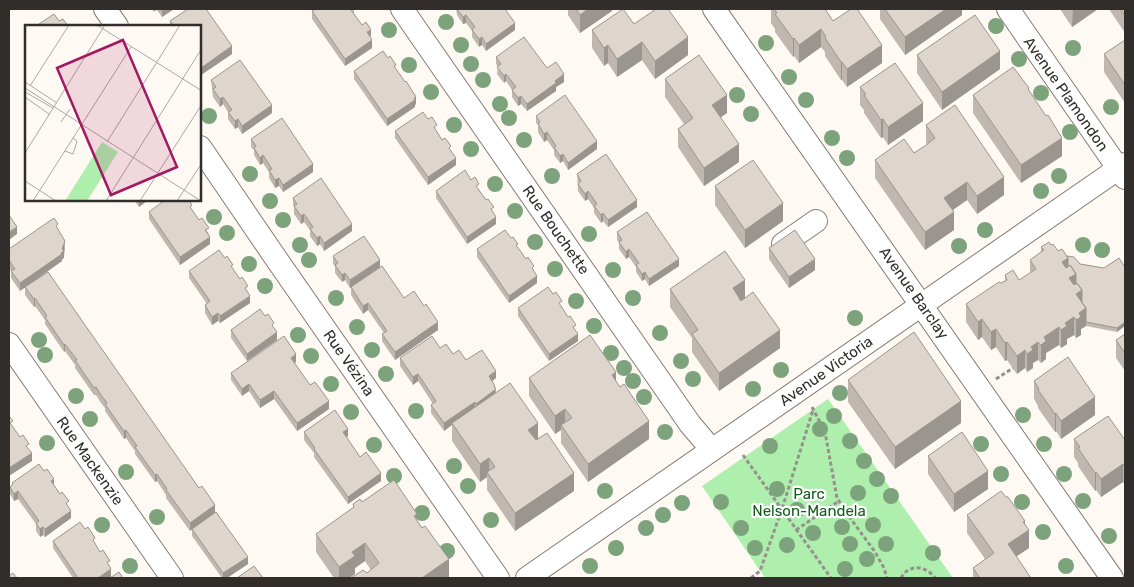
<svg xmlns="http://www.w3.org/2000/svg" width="1134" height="587" font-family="Rubik,sans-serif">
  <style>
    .green { fill: #aeefad }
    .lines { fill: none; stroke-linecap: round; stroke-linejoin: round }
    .minor-casing { stroke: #847c75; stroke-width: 24 }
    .path { stroke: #96918d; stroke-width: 3; stroke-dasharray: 4 2.5; stroke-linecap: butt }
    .minor { stroke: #fff; stroke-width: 22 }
    .tree { fill: #7ca37c }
    .wall { fill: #bfb7b0 }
    .shaded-wall { fill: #9b9590 }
    .building { fill: #ded5cd; stroke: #9b9590 }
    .labels { text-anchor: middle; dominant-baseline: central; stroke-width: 4.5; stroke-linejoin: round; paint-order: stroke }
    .street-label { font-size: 15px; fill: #302d2a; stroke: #fff }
    .park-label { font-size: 15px; fill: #105d19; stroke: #fff }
    .inset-road { fill: none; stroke: #aca7a3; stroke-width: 1 }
    .view { fill: #a31861; fill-opacity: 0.15; stroke: #a31861; stroke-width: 2.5 }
    .inset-edge { fill: none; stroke: #302d2a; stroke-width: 2.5 }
  </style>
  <rect width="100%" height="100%" fill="#fff9f4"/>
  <path class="green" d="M828 399 953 578H765L702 486Z"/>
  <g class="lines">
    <g class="minor-casing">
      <path id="minor" d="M105 9 117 26
        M402 9 690 424 712 450
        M714 9 1112 578
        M1008 9 1125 178
        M200 147 275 257 498 578
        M783 244 816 221
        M9 344 172 578
        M527 578 1125 164"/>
    </g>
    <path class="path" d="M996 379 1013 368
      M812 407 825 432 837 498 845 511 875 552 884 568 887 578
      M743 455 831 578
      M796 530 839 501
      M751 578 760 571 782 509 813 410
      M901 578C909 563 927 566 935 578"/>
    <use href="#minor" class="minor"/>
  </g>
  <g class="tree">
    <circle cx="446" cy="22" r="8"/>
    <circle cx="996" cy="26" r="8"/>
    <circle cx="389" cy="30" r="8"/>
    <circle cx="766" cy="43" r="8"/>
    <circle cx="461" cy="45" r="8"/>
    <circle cx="1073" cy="48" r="8"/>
    <circle cx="1019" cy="59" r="8"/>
    <circle cx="471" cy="64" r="8"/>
    <circle cx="409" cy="65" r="8"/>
    <circle cx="789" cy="77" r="8"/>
    <circle cx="483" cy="80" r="8"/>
    <circle cx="431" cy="92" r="8"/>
    <circle cx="1041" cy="93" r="8"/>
    <circle cx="737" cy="95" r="8"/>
    <circle cx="806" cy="100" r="8"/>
    <circle cx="500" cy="104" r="8"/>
    <circle cx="1111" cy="107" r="8"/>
    <circle cx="751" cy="114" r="8"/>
    <circle cx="209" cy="116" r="8"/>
    <circle cx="509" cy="118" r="8"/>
    <circle cx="454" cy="125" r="8"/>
    <circle cx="1070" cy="132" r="8"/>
    <circle cx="832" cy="138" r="8"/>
    <circle cx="524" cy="140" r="8"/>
    <circle cx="471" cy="149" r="8"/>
    <circle cx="847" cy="158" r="8"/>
    <circle cx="250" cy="174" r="8"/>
    <circle cx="552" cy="176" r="8"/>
    <circle cx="1059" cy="176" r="8"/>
    <circle cx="495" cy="184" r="8"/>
    <circle cx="1041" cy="191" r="8"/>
    <circle cx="270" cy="201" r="8"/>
    <circle cx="515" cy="211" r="8"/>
    <circle cx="214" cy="217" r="8"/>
    <circle cx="283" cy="220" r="8"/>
    <circle cx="985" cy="230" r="8"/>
    <circle cx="227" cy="233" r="8"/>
    <circle cx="589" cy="234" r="8"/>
    <circle cx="535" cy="242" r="8"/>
    <circle cx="300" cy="245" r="8"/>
    <circle cx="1083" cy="245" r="8"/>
    <circle cx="959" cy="246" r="8"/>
    <circle cx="1102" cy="250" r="8"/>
    <circle cx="309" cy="260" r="8"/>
    <circle cx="249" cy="264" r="8"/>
    <circle cx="555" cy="269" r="8"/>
    <circle cx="613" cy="270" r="8"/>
    <circle cx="265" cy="286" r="8"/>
    <circle cx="336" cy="298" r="8"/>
    <circle cx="633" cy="298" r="8"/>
    <circle cx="576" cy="301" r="8"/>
    <circle cx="855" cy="318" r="8"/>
    <circle cx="594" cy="326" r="8"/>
    <circle cx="357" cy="327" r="8"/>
    <circle cx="660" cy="333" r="8"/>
    <circle cx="298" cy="335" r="8"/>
    <circle cx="39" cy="340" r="8"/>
    <circle cx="372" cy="350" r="8"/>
    <circle cx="611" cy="353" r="8"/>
    <circle cx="45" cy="355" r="8"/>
    <circle cx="311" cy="356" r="8"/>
    <circle cx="681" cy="361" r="8"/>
    <circle cx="624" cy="368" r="8"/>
    <circle cx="781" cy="370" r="8"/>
    <circle cx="386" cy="374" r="8"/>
    <circle cx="693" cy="379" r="8"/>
    <circle cx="633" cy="381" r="8"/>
    <circle cx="331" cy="384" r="8"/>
    <circle cx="753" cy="389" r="8"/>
    <circle cx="840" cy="393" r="8"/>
    <circle cx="76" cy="396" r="8"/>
    <circle cx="644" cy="397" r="8"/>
    <circle cx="416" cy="411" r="8"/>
    <circle cx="351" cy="412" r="8"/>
    <circle cx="1023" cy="415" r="8"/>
    <circle cx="834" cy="416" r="8"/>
    <circle cx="90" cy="419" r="8"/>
    <circle cx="820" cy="429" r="8"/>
    <circle cx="665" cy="432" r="8"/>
    <circle cx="850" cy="441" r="8"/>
    <circle cx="47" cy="443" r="8"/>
    <circle cx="981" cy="444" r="8"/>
    <circle cx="1044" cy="444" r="8"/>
    <circle cx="374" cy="445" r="8"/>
    <circle cx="770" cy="446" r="8"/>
    <circle cx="864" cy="461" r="8"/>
    <circle cx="454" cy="466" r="8"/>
    <circle cx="126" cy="472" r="8"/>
    <circle cx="1001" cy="474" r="8"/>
    <circle cx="1064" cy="474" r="8"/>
    <circle cx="394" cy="476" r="8"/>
    <circle cx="877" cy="479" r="8"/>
    <circle cx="468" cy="486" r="8"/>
    <circle cx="777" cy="489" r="8"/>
    <circle cx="605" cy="491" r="8"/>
    <circle cx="858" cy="493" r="8"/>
    <circle cx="891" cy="496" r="8"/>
    <circle cx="1083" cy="501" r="8"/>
    <circle cx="721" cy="502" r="8"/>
    <circle cx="1022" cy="502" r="8"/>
    <circle cx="682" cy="503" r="8"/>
    <circle cx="797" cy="510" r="8"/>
    <circle cx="422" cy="513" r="8"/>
    <circle cx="663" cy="515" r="8"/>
    <circle cx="157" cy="517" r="8"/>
    <circle cx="491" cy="520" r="8"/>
    <circle cx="102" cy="525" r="8"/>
    <circle cx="873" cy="525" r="8"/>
    <circle cx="842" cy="527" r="8"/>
    <circle cx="646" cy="528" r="8"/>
    <circle cx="741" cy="528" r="8"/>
    <circle cx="1043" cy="532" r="8"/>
    <circle cx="813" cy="533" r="8"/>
    <circle cx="1109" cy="536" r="8"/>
    <circle cx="850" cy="544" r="8"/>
    <circle cx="886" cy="544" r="8"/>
    <circle cx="787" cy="545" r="8"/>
    <circle cx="616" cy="548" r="8"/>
    <circle cx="755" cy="548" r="8"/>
    <circle cx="447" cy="551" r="8"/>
    <circle cx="933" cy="553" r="8"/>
    <circle cx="867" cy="559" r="8"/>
    <circle cx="130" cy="566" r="8"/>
    <circle cx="590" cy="566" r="8"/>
    <circle cx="1066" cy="566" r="8"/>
    <circle cx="845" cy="569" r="8"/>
  </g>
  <path class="wall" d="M152 9H174L162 17 157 10 154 12Z
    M188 9H206L232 46V54L201 75 200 73V26H170V21Z
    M354 9V14L371 38 372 48 345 66 312 19V11Z
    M456 9H505L515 30 486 51 482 45 479 47 472 37V31L466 23 463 24 457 15Z
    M568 9H612V11L580 33 568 15Z
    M771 9H825L833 21 882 63 847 87 842 80H841L825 56V52L821 47 799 63 794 56 793 57 775 32V29L771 23Z
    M880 9H962V15L905 55 880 19Z
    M1060 9H1098L1072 27Z
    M1109 9H1125V33Z
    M634 24 688 55 655 79 642 60 617 77 608 63 604 66 592 48V30Z
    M26 33V44L25 42V34Z
    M1125 40V103L1104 72V54Z
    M917 55 1000 69 942 110 917 73Z
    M496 57 547 68 564 82 556 87V91L527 111 521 104 518 106 512 97V90L506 81 504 83 497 74 498 67 496 64Z
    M396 70 416 104 415 105V107L387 126 354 79V71Z
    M665 79 727 113 721 117 739 162 704 186 678 147V129L684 124 665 97Z
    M211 80 272 113 242 134 238 127 235 129 228 119V112L223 104 220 107 213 97Z
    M860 87 923 121 888 145 883 137 881 138 864 113V110L860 105Z
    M1029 91 1062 156 1021 183 973 113V95Z
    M536 116 597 149 568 170 563 161 560 163 554 155V150L547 140 544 142 538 132V125L536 123Z
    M926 125 1004 195 977 214 967 200 953 210 954 230 925 250 875 178V160L914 153 927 144 926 143Z
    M395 131 437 132 442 140 456 165 428 185 395 138Z
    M251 139 313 172 283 192 279 186 275 188 269 178V172L263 163 260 165 254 155V150L251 147Z
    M577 174 637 207 608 227 603 221 601 223 594 213V208L588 199 585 201 578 191Z
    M715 186 783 221 745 248 715 205Z
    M436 191H479L494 214 496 224 467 244 436 198Z
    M293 198 352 231 324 251 320 244 317 246 310 236V230L304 222 301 224 294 214V207L293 205Z
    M134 200H148L139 207Z
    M192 211 209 234 210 244 180 265 149 219V212Z
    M58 230 65 249 64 252V258L62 259V261L20 291 11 278V271L9 267V249Z
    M617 232 679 266 649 286 645 279 642 281 636 272V267L629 257 626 259 619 249V243L617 240Z
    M1051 245 1058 251 1080 264 1104 268 1119 258 1117 332 1086 326 1081 329V335L1076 338 1074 335 1067 339V344L1061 348 1059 345 1046 353V359L1041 363 1038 360 1033 363V368L1027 372 1025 368 1017 374 1007 360 1005 361 996 347 991 350 982 337 978 340 966 322V304L1005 281V275L1019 280 1030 273V260L1041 252V247Z
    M518 248 534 271 537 283 509 303 477 257V249Z
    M769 248 815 270 789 288 769 259Z
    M333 256 380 267 350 288 345 280 342 282 335 273V266L333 264Z
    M233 270 248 293 250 303 220 323 218 321 212 325 205 313V305L207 304 189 278V271Z
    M25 287 215 512 248 564 227 578H222L192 536V529L190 531 166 498V495L157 481 155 482 135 454V451L126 438 124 439 114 424 105 411V408L101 403 96 395H94L75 368V365L65 351 64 352 45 324V320L35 306 34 307 25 295Z
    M351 287 404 298 438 330 395 360 382 341V334L384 333 368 310 363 314 351 295Z
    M670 289 745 298 741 300 780 348 719 391 692 352V338L670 307Z
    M562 307 576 332 578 341 549 361 518 316V308Z
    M274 329 277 340 247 361 231 338V330Z
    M1125 334V371L1116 358V340Z
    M440 348 466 360 496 378 492 381 495 386 496 393 538 439 574 491 515 531 487 490V477L480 482 452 441V425L444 431 431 413V405L433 404 418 381 413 385 400 366V358Z
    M296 362 294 363 310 385 329 409 297 431 274 399 260 408 249 391 242 396 231 380V373Z
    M529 378 616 382 649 439 588 482 561 443V430L555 434 529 396Z
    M848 380 961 423 895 469 848 402Z
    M1034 381 1095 415 1061 439 1056 431 1055 432 1038 408V406L1034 399Z
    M304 432 348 436 346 437 360 457 381 481 348 504 314 457V453L304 440Z
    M1074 439 1125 440V485L1123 482 1101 497 1096 490 1095 491 1078 466V463L1074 457Z
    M928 456 988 489 954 512 928 474Z
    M12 483 54 486 69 508 71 518 45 537 43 535 40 537 36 531V524L18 499 14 501 10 494V487L12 485Z
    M362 502 417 520 449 577 367 573 371 570 365 561 355 568V574L349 578H334L316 552V534L353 508V504Z
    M967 515 1025 524 1029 548 1016 556 1031 578H973V568L985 559 967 533Z
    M53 541 95 544 109 578H73L53 548Z"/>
  <path class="shaded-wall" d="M162 9H174L162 17Z
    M588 9H612V11L580 33V15Z
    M946 9H962V15L905 55V37Z
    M1073 9H1098L1072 27Z
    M466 15V23L463 24V17Z
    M515 23V30L486 51V44Z
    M821 29V47L799 63V45Z
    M371 30V37L367 32Z
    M482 37V45L479 47V39Z
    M688 37V55L655 79V61Z
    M794 38V56L793 57V39Z
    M372 40V48L345 66V59Z
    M642 42V60L617 77V59Z
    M608 45V63L604 66V48Z
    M882 45V63L847 87V69Z
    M232 46V54L201 75V68Z
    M1000 51V69L942 110V92Z
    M841 62H842V80H841Z
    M506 74V81L504 83V76Z
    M564 74V82L556 87V91L527 111V104Z
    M727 95V113L712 123V105Z
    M521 96V104L518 106V98Z
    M223 97V104L220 107V99Z
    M416 97V104L415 105V107L387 126V119Z
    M923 103V121L888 145V127Z
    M272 105V113L242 134V126Z
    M238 119V127L235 129V121Z
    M883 119V137L881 138V120Z
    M547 132V140L544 142V134Z
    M1062 138V156L1021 183V165Z
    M597 141V149L568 170V163Z
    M739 144V162L704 186V168Z
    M563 154V161L560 163V156Z
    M263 155V163L260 165V158Z
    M456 158V165L428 185V177Z
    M313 164V172L283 192V185Z
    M1004 177V195L977 214V196Z
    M279 178V186L275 188V180Z
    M967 182V200L944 216V198Z
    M588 191V199L585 201V194Z
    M139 200H148L139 207Z
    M637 200V207L608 227V220Z
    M783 203V221L745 248V230Z
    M954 212V230L925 250V232Z
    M603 213V221L601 223V215Z
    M304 214V222L301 224V216Z
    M496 217V224L467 244V237Z
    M352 224V231L324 251V243Z
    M17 227V234L9 240V232Z
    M320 236V244L317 246V238Z
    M210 237V244L180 265V257Z
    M65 241 64 258 62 259V261L20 291V283L62 249Z
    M629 249V257L626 259V252Z
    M1068 258V276L1062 262Z
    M679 259V266L649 286V279Z
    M815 259V270L789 288V277Z
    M380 260V267L350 288V280Z
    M645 272V279L642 281V274Z
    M345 273V280L342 282V275Z
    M1076 274V292L1069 278Z
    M537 276V283L509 303V296Z
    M745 280V298L733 306V288Z
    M1082 290V308L1076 294Z
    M250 296V303L220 323V316Z
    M35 298V306L34 307V299Z
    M368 303V310L363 314V306Z
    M1086 308V326L1081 329V335L1076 338V320L1079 313Z
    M218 313V321L212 325V317Z
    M1074 317V335L1067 339V344L1061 348V330L1065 323Z
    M982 319V337L978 340V322Z
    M438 322V330L395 360V352Z
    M1125 322V326L1117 332V328Z
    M1059 327V345L1046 353V359L1041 363V345L1044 337Z
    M996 329V347L991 350V332Z
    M780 330V348L719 391V373Z
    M277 332V340L247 361V354Z
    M578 334V341L549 361V354Z
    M1007 342V360L1005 361V343Z
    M1038 342V360L1033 363V368L1027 372V354L1031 347Z
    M65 344V351L64 352V345Z
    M1025 350V368L1017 374V356Z
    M296 354V362L291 366V358Z
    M496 371V378L489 384V376Z
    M616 372V390L612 375Z
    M418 374V381L413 385V377Z
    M249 384V391L242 396V389Z
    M495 386 496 397 476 411V404Z
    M274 391V399L260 408V400Z
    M1095 397V415L1061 439V421Z
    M329 401V409L297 431V423Z
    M961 401V423L895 469V447Z
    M475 402V410L452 423V425L444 431V423Z
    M565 409V427L561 425V430L555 434V416Z
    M1056 413V431L1055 432V414Z
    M649 421V439L588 482V464Z
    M538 423V441L528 448V430Z
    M348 429V436L343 440V432Z
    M126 430V438L124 439V431Z
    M32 453V461L9 476V468Z
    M489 458V475L487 472V477L480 482V464Z
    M1123 464V482L1101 497V479Z
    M988 471V489L954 512V494Z
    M1096 472V490L1095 491V473Z
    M381 473V481L348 504V497Z
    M574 473V491L515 531V513Z
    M157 474V481L155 482V475Z
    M54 479V486L51 481Z
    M18 491V499L14 501V494Z
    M215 505V512L190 531V523Z
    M71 511V518L45 537V529Z
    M1025 521V532L1029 530V548L1008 562V544Z
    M43 527V535L40 537V529Z
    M365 543V561L355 568V574L349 578H339V567L352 552Z
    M248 557V564L227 578H223V573Z
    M449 559V577L447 578H422Z
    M111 569V577L109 578H98Z"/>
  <path class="building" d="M188 9H206L232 46 201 68 200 66V26H174L170 21Z
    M316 9H352L351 10 362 25 366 22 371 30 367 32 372 40 345 59 312 11Z
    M457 9H505L515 23 486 44 482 37 479 39 472 30 475 27 466 15 463 17Z
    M576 9H588L580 15Z
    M623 9 634 24 656 9H668L688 37 655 61 642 42 617 59 608 45 604 48 592 30Z
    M774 9H825L833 21 851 9H857L882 45 847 69 842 62H841L825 38 826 37 821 29 799 45 794 38 793 39 775 14 777 13Z
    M885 9H946L905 37Z
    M1121 9H1125V15Z
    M54 14 59 21 63 19 68 26H36Z
    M975 15 1000 51 942 92 917 55Z
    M524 37 547 68 556 62 564 74 555 81 556 83 527 104 521 96 518 98 512 90 516 87 506 74 504 76 497 67 501 64 496 57Z
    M1125 40V85L1104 54Z
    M383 51 388 58 390 56 396 65 394 66 405 82 406 81 416 97 414 98 415 100 387 119 354 71Z
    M699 55 727 95 712 105 739 144 704 168 678 129 693 118 665 79Z
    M240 60 272 105 242 126 238 119 235 121 228 112 232 110 223 97 220 99 213 89 216 87 211 80Z
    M895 63 923 103 888 127 883 119 881 120 864 95 866 94 860 87Z
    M1013 67 1029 88 1028 89 1046 116 1048 115 1062 138 1021 165 973 95Z
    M565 95 597 141 568 163 563 154 560 156 554 147 556 146 547 132 544 134 538 124 540 122 536 116Z
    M955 105 1004 177 977 196 967 182 944 198 954 212 925 232 875 160 904 139 914 153 925 146 935 138 926 125Z
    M423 112 428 119 432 117 437 125 434 127 442 140 445 138 451 146 449 148 456 158 428 177 395 131Z
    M282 118 313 164 283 185 279 178 275 180 269 170 272 169 263 155 260 158 254 148 256 146 251 139Z
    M606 154 637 200 608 220 603 213 601 215 594 206 597 204 588 191 585 194 578 184 581 181 577 174Z
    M753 160 783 203 745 230 715 186Z
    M465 170 471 180 475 177 479 184 476 186 486 200 488 199 494 207 491 209 496 217 467 237 436 191Z
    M321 178 352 224 324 243 320 236 317 238 310 229 313 227 304 214 301 216 294 206 297 204 293 198Z
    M165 200H189L192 205 190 207 199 220 202 218 209 228 205 230 210 237 180 257 149 212Z
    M647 212 679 259 649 279 645 272 642 274 636 265 639 263 629 249 626 252 619 242 622 240 617 232Z
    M9 215 17 227 9 232Z
    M54 218 58 224 56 226 65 241 62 249 64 251 61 253 62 254 20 283 11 271 15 269 9 260V249Z
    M505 230 511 238 513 237 518 244 516 245 526 259 528 257 534 266 532 268 537 276 509 296 477 249Z
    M795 230 815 259 789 277 769 248Z
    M364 236 380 260 350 280 345 273 342 275 335 265 338 263 333 256Z
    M1049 242 1051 245 1053 244 1058 251 1062 249 1068 258 1062 262 1066 268 1070 265 1076 274 1069 278 1074 285 1077 283 1082 290 1076 294 1086 308 1079 313 1081 317 1076 320 1074 317 1065 323 1067 326 1061 330 1059 327 1044 337 1046 341 1041 345 1038 342 1031 347 1033 350 1027 354 1025 350 1017 356 1007 342 1005 343 996 329 991 332 982 319 978 322 966 304 999 282 1001 283 1007 280 1005 275 1013 270 1019 280 1036 269 1030 260 1044 250 1041 247Z
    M219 250 225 258 227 256 233 265 231 266 240 279 242 277 248 286 245 288 250 296 220 316 218 313 212 317 205 305 210 301 189 271Z
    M725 251 745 280 733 288 741 301 753 292 780 330 719 373 692 334 698 330 670 289Z
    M1067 256 1074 257 1080 264 1104 268 1119 258 1125 267V322L1117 328 1086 322V308L1082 303V290L1077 283 1076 284V274L1070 265 1068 267V258Z
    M382 266 404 298 414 291 424 306 426 304 438 322 395 352 382 334 387 331 368 303 363 306 351 287Z
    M48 272 199 488 202 486 215 505 190 523 166 490 167 489 157 474 155 475 135 447 137 446 126 430 124 431 114 417 105 404 107 403 101 395 96 387 94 388 75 360H77L65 344 64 345 45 317 47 316 35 298 34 299 25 287Z
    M548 287 553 294 556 292 562 301 559 303 568 317 570 316 576 325 573 327 578 334 549 354 518 308Z
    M260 309 265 316 268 314 274 323 272 325 277 332 247 354 231 330Z
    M914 332 961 401 895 447 848 380Z
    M1125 334V353L1116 340Z
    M590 335 616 372 612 375 620 387 624 384 649 421 588 464 561 425 572 418 565 409 555 416 529 378Z
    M284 336 296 354 291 358 310 385 315 382 329 401 297 423 274 391 260 400 249 384 242 389 231 373Z
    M432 336 440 348 446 344 453 354 459 350 466 360 482 350 496 371 489 376 495 386 494 387 496 389 476 404 475 402 444 423 431 405 436 401 418 374 413 377 400 358Z
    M1068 357 1095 397 1061 421 1056 413 1055 414 1038 390 1039 389 1034 381Z
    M510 383 538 423 528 430 536 440 547 433 574 473 515 513 487 472 495 467 489 458 480 464 452 423Z
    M335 410 348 429 343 432 360 457 366 452 381 473 348 497 314 449 315 448 304 432Z
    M9 416 13 421 10 423 20 437 23 435 29 444 26 446 32 453 9 468Z
    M1108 416 1125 440V467L1123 464 1101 479 1096 472 1095 473 1078 448 1080 447 1074 439Z
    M962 432 988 471 954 494 928 456Z
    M39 464 44 471 47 469 54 479 51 481 60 494 62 492 69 501 66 503 71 511 45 529 43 527 40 529 36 523 39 521 18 491 14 494 10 487 13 484 12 483Z
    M394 480 417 514 414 516 422 528 425 526 449 559 422 578H351L363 570 367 573 379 563 365 543 352 552 355 556 339 567 316 534 354 507 353 504 360 499 362 502Z
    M1001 491 1006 497H1008L1025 521 1023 522 1029 530 1008 544 1031 578H980L973 568 994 553 967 515Z
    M216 512 248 557 223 573 192 529Z
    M80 522 85 529 88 527 95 538 93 540 100 552 103 550 110 561 107 562 111 569 98 578H78L53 541Z
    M254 566 263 578H237Z
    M119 572 123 578H110Z
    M9 573 10 575 13 573 17 578H9Z"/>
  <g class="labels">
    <g class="street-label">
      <text transform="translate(1066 94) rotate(55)">Avenue Plamondon</text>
      <text transform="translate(556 230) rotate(55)">Rue Bouchette</text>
      <text transform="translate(914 293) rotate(55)">Avenue Barclay</text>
      <text transform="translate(349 363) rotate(55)">Rue Vézina</text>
      <text transform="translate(826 371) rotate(-35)">Avenue Victoria</text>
      <text transform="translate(90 461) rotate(55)">Rue Mackenzie</text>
    </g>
    <g class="park-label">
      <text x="809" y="494">Parc<tspan x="809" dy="17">Nelson-Mandela</tspan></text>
    </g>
  </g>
  <g transform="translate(25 25)">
    <rect width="176" height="176" fill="#fff9f4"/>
    <path d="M77 117 93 127 62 176H40Z" fill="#aeefad"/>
    <path class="inset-road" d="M72 0 177 66M0 57 32 78M5 61 44 0M0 63 176 176M0 67 28 83M0 72 24 89M36 97 45 84M82 117 155 0M40 126 48 129 52 116 48 113M0 128 80 0M0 156 31 176M8 176 106 22M81 176 177 23M115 176 177 79M152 176 177 138"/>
    <path class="view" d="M98 15 152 142 86 170 32 43Z"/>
    <rect width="176" height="176" class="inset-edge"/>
  </g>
  <rect width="1134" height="587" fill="none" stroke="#302d2a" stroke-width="20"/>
</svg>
